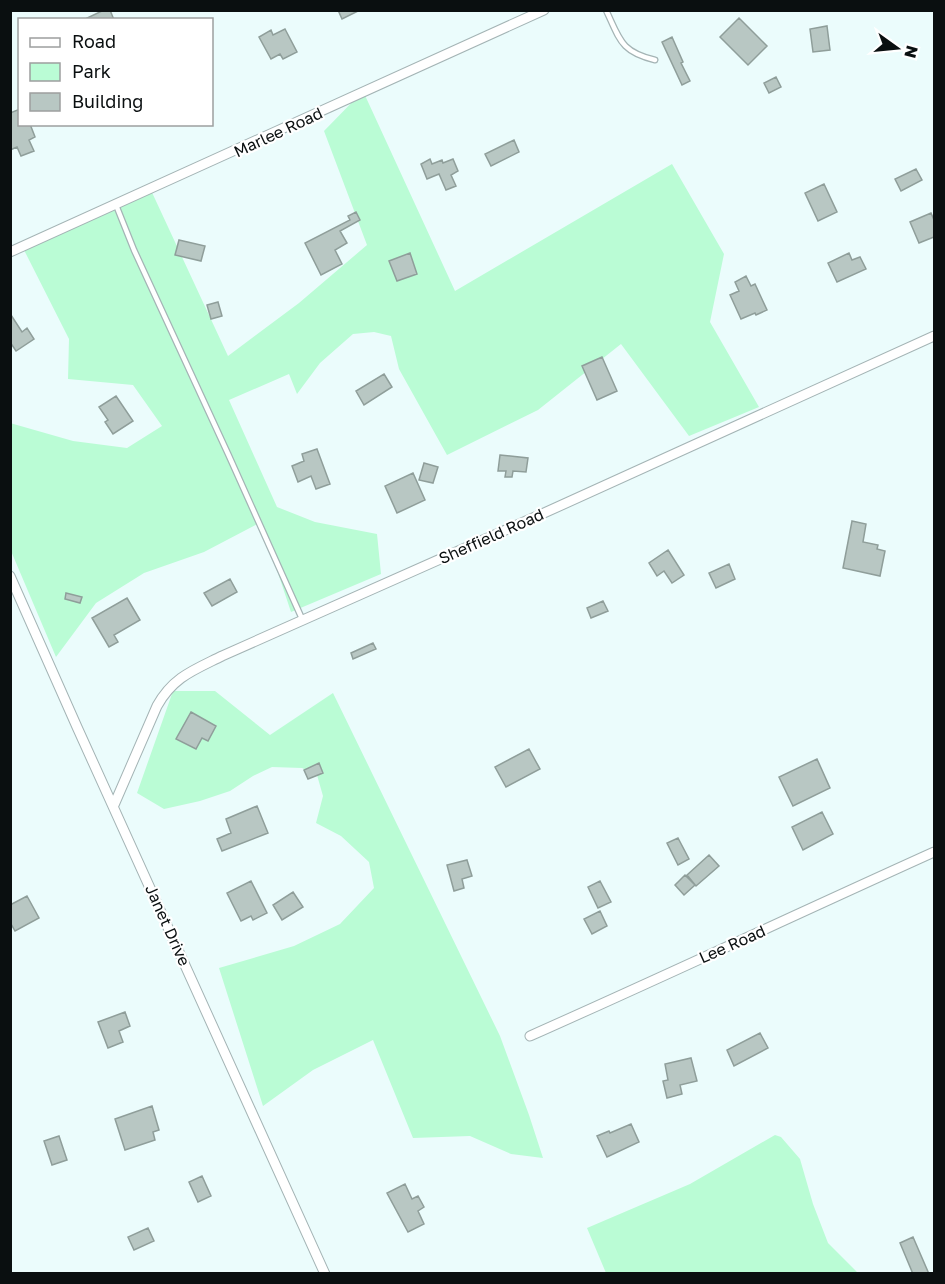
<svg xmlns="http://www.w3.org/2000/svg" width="945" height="1284" font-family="'Golos Text',sans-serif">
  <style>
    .green { fill: #bafcd5 }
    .building { fill: #b8c7c3; stroke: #8f9e9a; stroke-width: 1.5 }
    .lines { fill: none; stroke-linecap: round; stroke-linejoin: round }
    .service-casing { stroke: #a4b4b5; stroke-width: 7 }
    .minor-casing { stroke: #a4b4b5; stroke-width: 11 }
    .service { stroke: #fff; stroke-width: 4.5 }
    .minor { stroke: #fff; stroke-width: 9 }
    .labels { text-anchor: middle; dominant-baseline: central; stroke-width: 4.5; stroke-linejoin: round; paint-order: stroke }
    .street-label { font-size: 16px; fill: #0a0f10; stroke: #fff }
  </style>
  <rect width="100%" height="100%" fill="#ebfcfc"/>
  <path class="green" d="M363 91 455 291 672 164 724 254 710 322 759 407 689 436 621 344 538 410 447 455 399 369 391 336 374 332 353 334 320 363 297 394 289 374 229 400 277 507 315 522 377 534 381 574 291 612 261 522 204 552 144 573 96 603 56 657 11 551 10 423 73 441 127 448 162 426 133 385 68 379 69 339 23 248 149 186 228 356 299 303 367 245 324 131Z
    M173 691H215L270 735 333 693 500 1036 529 1115 543 1158 511 1154 470 1136 413 1138 373 1040 313 1070 263 1106 219 968 294 946 340 924 374 888 369 862 341 836 316 823 323 796 317 775 302 768 272 767 253 776 230 791 200 801 164 809 137 793Z
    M775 1135 781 1137 800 1159 813 1204 828 1243 858 1273H606L587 1228 690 1184Z"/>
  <path class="building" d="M104 10H110L114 20H88L87 18Z
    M338 10H360L342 19Z
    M739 18 767 46 748 65 720 37Z
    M827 26 830 50 813 52 810 29Z
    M285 29 297 52 283 59 280 54 271 59 259 37 271 30 273 35Z
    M672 37 683 62 681 63 690 81 682 85 662 42Z
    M776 77 781 87 769 93 764 83Z
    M20 109V124H30L35 137 29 140 34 151 21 156 17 147 10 150V113Z
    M514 140 519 152 491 166 485 154Z
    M430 159 432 164 442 160 443 163 453 159 458 171 451 175 456 186 446 190 439 174 427 179 421 164Z
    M916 169 922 180 901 191 895 179Z
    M824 184 837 212 818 221 805 193Z
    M356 212 360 220 340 231 347 243 335 250 342 264 321 275 305 243 350 220 348 216Z
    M931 213 934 220V237L919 243 910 222Z
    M179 240 205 246 201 261 175 255Z
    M410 253 417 274 397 281 389 261Z
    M849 253 852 260 860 257 866 269 837 282 828 263Z
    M746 276 751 286 755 284 767 310 756 315 755 313 741 319 730 295 739 291 735 282Z
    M218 302 222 316 211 319 207 305Z
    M11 315 22 332 27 328 34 339 16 351 10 342Z
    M602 357 617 391 597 400 582 366Z
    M384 374 392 387 364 405 356 391Z
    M116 396 133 421 113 434 105 422 108 420 99 407Z
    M317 449 330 484 316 489 311 476 298 482 292 466 304 461 302 454Z
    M500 455 528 458 526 472 513 471 512 477H505L506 471H498Z
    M424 463 438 467 433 483 419 480Z
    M413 473 425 500 397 513 385 486Z
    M852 521 866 524 863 542 878 545 877 549 885 551 880 576 843 568Z
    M668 550 684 575 672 583 664 571 657 576 649 563Z
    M729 564 735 579 716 588 709 573Z
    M230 579 237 592 212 606 204 593Z
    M66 593 82 597 80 603 65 599Z
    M127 598 140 620 114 635 118 642 109 647 92 618Z
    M603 601 608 611 591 618 587 608Z
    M373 643 376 649 353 659 351 653Z
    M191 712 216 726 208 741 202 738 196 749 176 739Z
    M529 749 540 769 506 787 495 767Z
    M817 759 830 788 793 806 779 777Z
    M319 763 323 773 308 779 304 770Z
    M257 806 268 833 222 851 217 839 231 833 226 819Z
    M822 812 833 834 803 850 792 827Z
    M678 838 689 859 678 865 667 843Z
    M709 855 719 866 696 886 687 875Z
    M467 860 472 876 462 879 464 888 454 891 447 865Z
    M685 875 695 885 684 895 675 885Z
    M251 881 267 913 253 920 251 916 241 921 227 893Z
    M600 881 611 902 598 908 588 887Z
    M293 892 303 907 282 920 273 905Z
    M27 896 39 918 15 931 10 922V905Z
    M600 911 607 926 592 934 584 919Z
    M125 1012 130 1026 119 1031 123 1042 108 1048 98 1022Z
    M760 1033 768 1048 734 1066 727 1050Z
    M691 1058 697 1081 680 1085 682 1094 667 1098 663 1081 668 1080 665 1064Z
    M152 1106 159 1130 153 1132 155 1140 125 1150 115 1119Z
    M631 1124 639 1142 607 1157 597 1136 609 1131 610 1133Z
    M59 1136 67 1160 52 1165 44 1141Z
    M202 1176 211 1196 198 1202 189 1182Z
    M405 1184 412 1199 418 1196 424 1207 418 1211 424 1224 408 1232 387 1193Z
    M148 1228 154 1241 134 1250 128 1237Z
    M913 1237 929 1274H913L900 1243Z"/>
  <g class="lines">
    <g class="service-casing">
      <path id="service" d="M606 10C620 40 621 52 655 60
        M116 205 134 250 229 456 303 621"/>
    </g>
    <g class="minor-casing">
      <path id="minor" d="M10 252 544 10
        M10 576 77 727 325 1274
        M114 805 157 706C173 677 194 670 222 656L544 513 934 336
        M530 1036C665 976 799 913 934 852"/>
    </g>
    <use href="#service" class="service"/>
    <use href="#minor" class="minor"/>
  </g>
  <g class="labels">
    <g class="street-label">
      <text transform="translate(278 132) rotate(-25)">Marlee Road</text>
      <text transform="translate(491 536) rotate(-24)">Sheffield Road</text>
      <text transform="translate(168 925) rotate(66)">Janet Drive</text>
      <text transform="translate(732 944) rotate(-24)">Lee Road</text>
    </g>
  </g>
  <rect width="945" height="1284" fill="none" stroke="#0a0f10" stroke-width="24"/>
  <rect x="18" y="18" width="195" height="108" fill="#ffffff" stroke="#9d9f9f" stroke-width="1.5"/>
  <rect x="30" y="38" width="30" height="9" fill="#ffffff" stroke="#9d9f9f" stroke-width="1.5"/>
  <text x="72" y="48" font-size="18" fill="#0a0f10">Road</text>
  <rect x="30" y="63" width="30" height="18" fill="#bafcd5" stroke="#9d9f9f" stroke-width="1.5"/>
  <text x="72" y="78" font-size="18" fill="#0a0f10">Park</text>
  <rect x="30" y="93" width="30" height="18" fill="#b8c7c3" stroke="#9d9f9f" stroke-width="1.5"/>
  <text x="72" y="108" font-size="18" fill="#0a0f10">Building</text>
  <g transform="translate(897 48) rotate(105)" stroke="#ffffff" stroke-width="4.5" paint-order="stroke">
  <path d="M0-4.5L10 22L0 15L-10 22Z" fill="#0a0f10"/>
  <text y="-9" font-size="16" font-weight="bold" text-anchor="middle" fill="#0a0f10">N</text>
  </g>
</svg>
